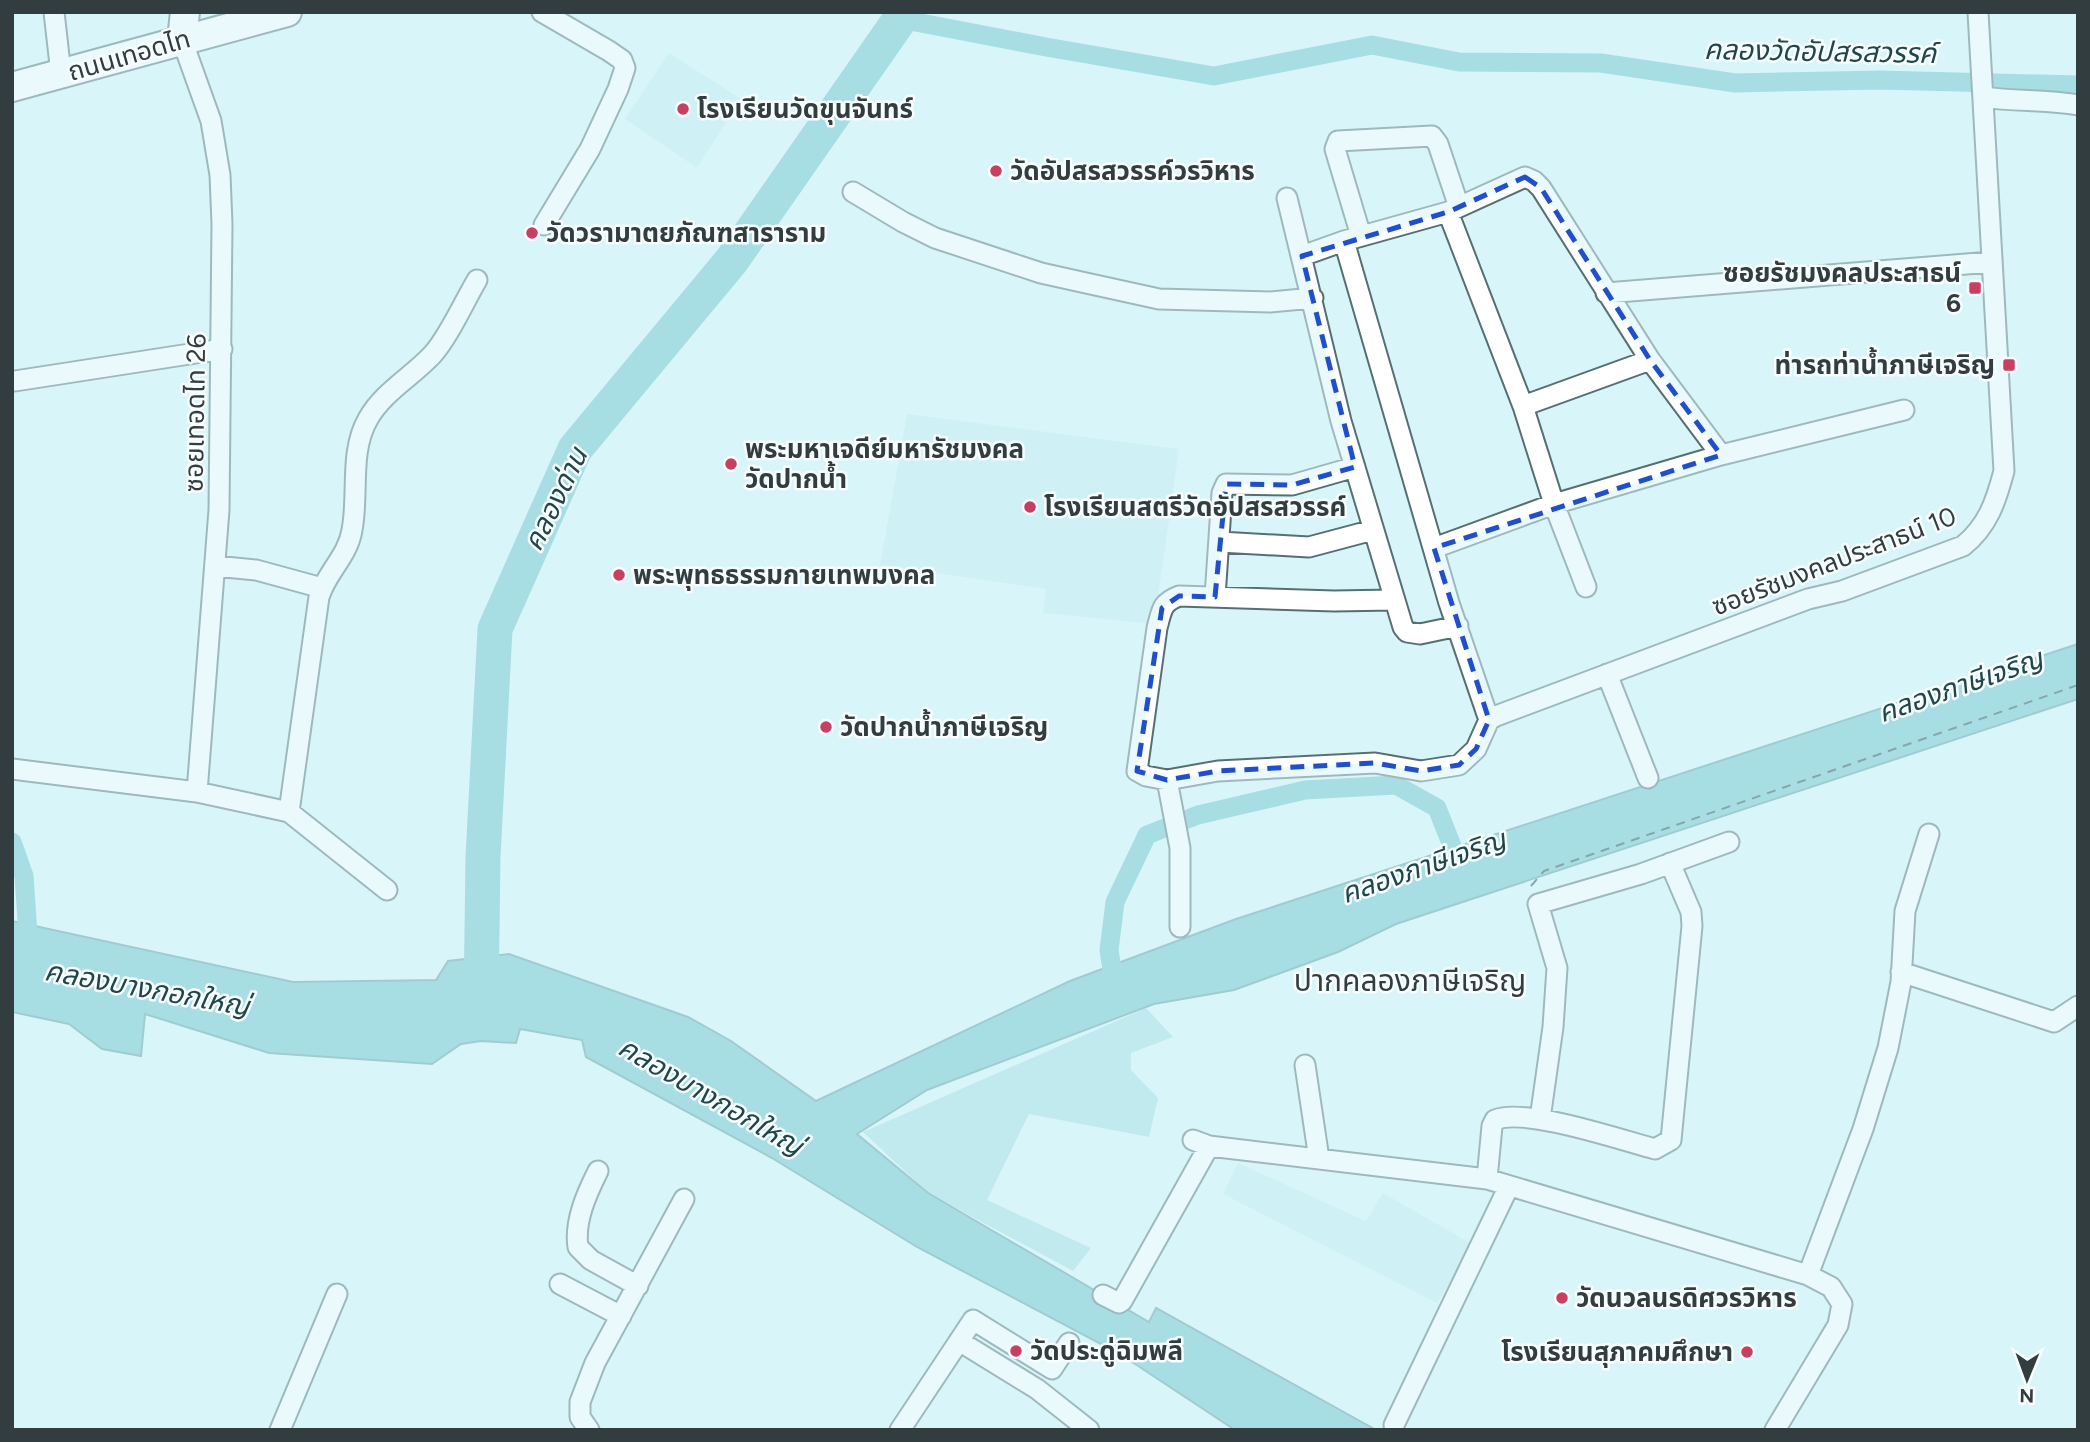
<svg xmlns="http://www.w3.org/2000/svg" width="2090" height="1442" font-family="Figtree,'Noto Sans Thai',sans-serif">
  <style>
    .built { fill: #c3eaef }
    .green { fill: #a4dbe1 }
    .water { fill: #6bc0ca; stroke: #5a99a0; stroke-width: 2 }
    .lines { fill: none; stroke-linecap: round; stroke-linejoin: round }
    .canal { stroke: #6bc0ca; stroke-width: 19 }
    .river { stroke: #6bc0ca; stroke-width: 35 }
    .ferry { stroke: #1f474b; stroke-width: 2; stroke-dasharray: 9 7; stroke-linecap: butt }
    .street-casing { stroke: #557073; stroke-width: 23 }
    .secondary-casing { stroke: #557073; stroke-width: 32 }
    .street { stroke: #fff; stroke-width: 19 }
    .secondary { stroke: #fff; stroke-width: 28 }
    .marked { fill: none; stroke: #1d4ed8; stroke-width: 5; stroke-dasharray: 14 9; stroke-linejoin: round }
    .poi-dot { fill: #cc3d5f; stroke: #f8fdfe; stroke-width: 2.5 }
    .labels { text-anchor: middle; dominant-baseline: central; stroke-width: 5; stroke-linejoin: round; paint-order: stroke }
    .street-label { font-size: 26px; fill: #313d3f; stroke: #f8fdfe }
    .poi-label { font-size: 26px; font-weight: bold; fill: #313d3f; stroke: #f8fdfe; text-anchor: start }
    .water-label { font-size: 28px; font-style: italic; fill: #1f474b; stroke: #f8fdfe }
    .quarter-label { font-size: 30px; fill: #313d3f; stroke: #f8fdfe }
  </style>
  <rect width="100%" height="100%" fill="#d8f6f9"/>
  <path class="built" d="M669 53 741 99 697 168 625 119Z
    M907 414 1179 449 1154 624 1043 613 1046 589 880 565Z
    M1238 1163 1366 1221 1383 1193 1474 1245 1437 1303 1223 1194Z"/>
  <path class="green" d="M1146 1008 1173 1037 1131 1053V1070L1158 1098 1149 1137 1029 1114 987 1200 1091 1248 1073 1271 928 1193 863 1132Z"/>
  <path class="water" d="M2078 644V699L1396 924 1338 952 1234 990 1154 1004 927 1090 857 1134 928 1193 1149 1322 1156 1308 1376 1430H1235L1120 1354 917 1247 772 1158 586 1057 582 1040 520 1029 516 1043 481 1041 461 1044 432 1064 269 1053 145 1014 141 1056 102 1049 69 1024 12 1012V921L293 982 436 980 448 961 509 954 688 1017 731 1041 816 1101 1070 981 1236 919Z"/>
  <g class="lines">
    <path class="canal" d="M900 19 1046 47 1214 76 1372 45 1459 62 1601 63 1735 83 1880 80 2078 85
      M12 842 24 876 29 949
      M1115 989 1109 950 1115 902 1147 835 1198 815 1305 790 1396 785 1437 808 1462 871"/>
    <path class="river" d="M481 1003 483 857 495 629 575 449 732 260 905 12"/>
    <path class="ferry" d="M1531 886 1544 871 2078 685"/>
    <g class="street-casing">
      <path id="street" d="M54 12 61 74
        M542 12 609 51 622 60 625 68 618 89 590 149 544 225
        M182 40 211 121 220 175 222 224 219 510 197 792
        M1984 97C2015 102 2047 99 2078 105
        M853 192 903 222 935 238 1041 273 1086 283 1159 299 1270 302 1313 298
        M1287 198 1341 421 1403 627 1407 632 1420 634 1458 626
        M1448 212 1523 406 1554 504 1586 587
        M1361 236 1335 149 1338 141 1432 136 1438 144 1459 207
        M1302 256 1344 241 1448 212 1525 177 1534 181 1541 188 1650 360 1721 455
        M1606 293 1991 262
        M15 381 222 349
        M1523 406 1650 360
        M1220 542 1309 547 1373 530
        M1434 548 1554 504 1721 455 1904 410
        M215 566 256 570 322 588
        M1215 597 1222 493 1226 484 1292 485 1355 467
        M1607 674 1648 778
        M1489 720 1496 716 1808 599 1842 591 1963 546C1988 526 1996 501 2004 471L1978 12
        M12 769 197 792 289 812 387 890
        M1167 780 1146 776 1137 771 1157 628C1162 610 1161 603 1179 596L1334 601 1393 600
        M289 812 319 597C326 573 348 556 352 530 359 494 349 452 368 419 383 392 413 376 433 354 449 336 464 302 477 280
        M1180 927V848L1167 780 1218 771 1375 763 1421 771 1459 765 1476 749 1489 720 1449 603 1344 241
        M1901 972 2054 1022 2078 1006
        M1305 1065 1319 1159
        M1540 1119 1553 1027 1557 968 1538 904 1641 874 1729 842
        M1193 1140 1209 1146 1487 1179 1808 1275 1831 1287 1842 1304 1838 1325 1775 1430
        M598 1171C587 1193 574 1221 578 1247L591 1260 638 1286
        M1487 1179 1492 1126 1495 1120C1524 1107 1621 1140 1655 1149L1671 1140 1692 926 1691 912 1670 863
        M1808 1275 1863 1129 1888 1048 1901 982 1905 911 1929 834
        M560 1284 621 1316
        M1103 1295 1119 1303 1122 1301 1209 1146
        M959 1341 1037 1389 1089 1430
        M1394 1425 1509 1186
        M280 1430 337 1294
        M589 1430 580 1417V1402L595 1363 684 1199
        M900 1430 973 1320 1052 1369 1069 1343"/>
    </g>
    <g class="secondary-casing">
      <path id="secondary" d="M182 40 185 12
        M12 87 287 12"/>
    </g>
    <use href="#street" class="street"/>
    <use href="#secondary" class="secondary"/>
  </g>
  <path d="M0 0H2090V1442H0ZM1525 177 1541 188 1650 360 1721 455 1434 548 1489 720 1476 749 1459 765 1421 771 1375 763 1218 771 1167 780 1137 771 1162 608 1179 596 1215 597 1226 484 1292 485 1355 467 1302 256 1448 212Z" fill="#d8f6f9" fill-opacity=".55" fill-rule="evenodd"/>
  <path class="marked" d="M1525 177 1541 188 1650 360 1721 455 1434 548 1489 720 1476 749 1459 765 1421 771 1375 763 1218 771 1167 780 1137 771 1162 608 1179 596 1215 597 1226 484 1292 485 1355 467 1302 256 1448 212Z"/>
  <g class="poi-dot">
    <circle cx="683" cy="109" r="7"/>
    <circle cx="996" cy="171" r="7"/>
    <circle cx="532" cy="233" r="7"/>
    <rect x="1968" y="281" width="14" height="14" rx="3.5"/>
    <rect x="2002" y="358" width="14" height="14" rx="3.5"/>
    <circle cx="731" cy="464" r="7"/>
    <circle cx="1030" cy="507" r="7"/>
    <circle cx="619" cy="575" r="7"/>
    <circle cx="826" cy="727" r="7"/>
    <circle cx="1562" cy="1298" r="7"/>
    <circle cx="1016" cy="1351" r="7"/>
    <circle cx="1747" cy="1352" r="7"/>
  </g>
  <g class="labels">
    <g class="street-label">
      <text transform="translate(129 55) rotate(-16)">ถนนเทอดไท</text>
      <text transform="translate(195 413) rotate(-89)">ซอยเทอดไท 26</text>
      <text transform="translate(1834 561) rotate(-21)">ซอยรัชมงคลประสาธน์ 10</text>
    </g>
    <g class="poi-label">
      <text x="697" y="109">โรงเรียนวัดขุนจันทร์</text>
      <text x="1010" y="171">วัดอัปสรสวรรค์วรวิหาร</text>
      <text x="546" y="233">วัดวรามาตยภัณฑสาราราม</text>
      <text x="1961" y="273" text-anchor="end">ซอยรัชมงคลประสาธน์<tspan x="1961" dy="30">6</tspan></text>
      <text x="1995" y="365" text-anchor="end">ท่ารถท่าน้ำภาษีเจริญ</text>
      <text x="745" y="449">พระมหาเจดีย์มหารัชมงคล<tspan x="745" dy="30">วัดปากน้ำ</tspan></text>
      <text x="1044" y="507">โรงเรียนสตรีวัดอัปสรสวรรค์</text>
      <text x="633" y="575">พระพุทธธรรมกายเทพมงคล</text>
      <text x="840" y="727">วัดปากน้ำภาษีเจริญ</text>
      <text x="1576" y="1298">วัดนวลนรดิศวรวิหาร</text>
      <text x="1030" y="1351">วัดประดู่ฉิมพลี</text>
      <text x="1733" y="1352" text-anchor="end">โรงเรียนสุภาคมศึกษา</text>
    </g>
    <g class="water-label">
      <text transform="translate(1820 51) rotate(1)">คลองวัดอัปสรสวรรค์</text>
      <text transform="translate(555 499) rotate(-64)">คลองด่าน</text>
      <text transform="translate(1960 685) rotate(-19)">คลองภาษีเจริญ</text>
      <text transform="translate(1423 866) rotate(-19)">คลองภาษีเจริญ</text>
      <text transform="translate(147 988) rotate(10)">คลองบางกอกใหญ่</text>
      <text transform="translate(711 1096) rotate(30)">คลองบางกอกใหญ่</text>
    </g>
    <g class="quarter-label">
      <text x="1410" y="980">ปากคลองภาษีเจริญ</text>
    </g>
  </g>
  <rect width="2090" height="1442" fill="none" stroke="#313d3f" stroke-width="28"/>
  <g transform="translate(2027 1379) rotate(181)" stroke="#f8fdfe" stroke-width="5" paint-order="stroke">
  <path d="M0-5L12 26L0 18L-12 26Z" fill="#313d3f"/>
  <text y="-10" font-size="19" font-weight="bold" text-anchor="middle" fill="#313d3f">N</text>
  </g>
</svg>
